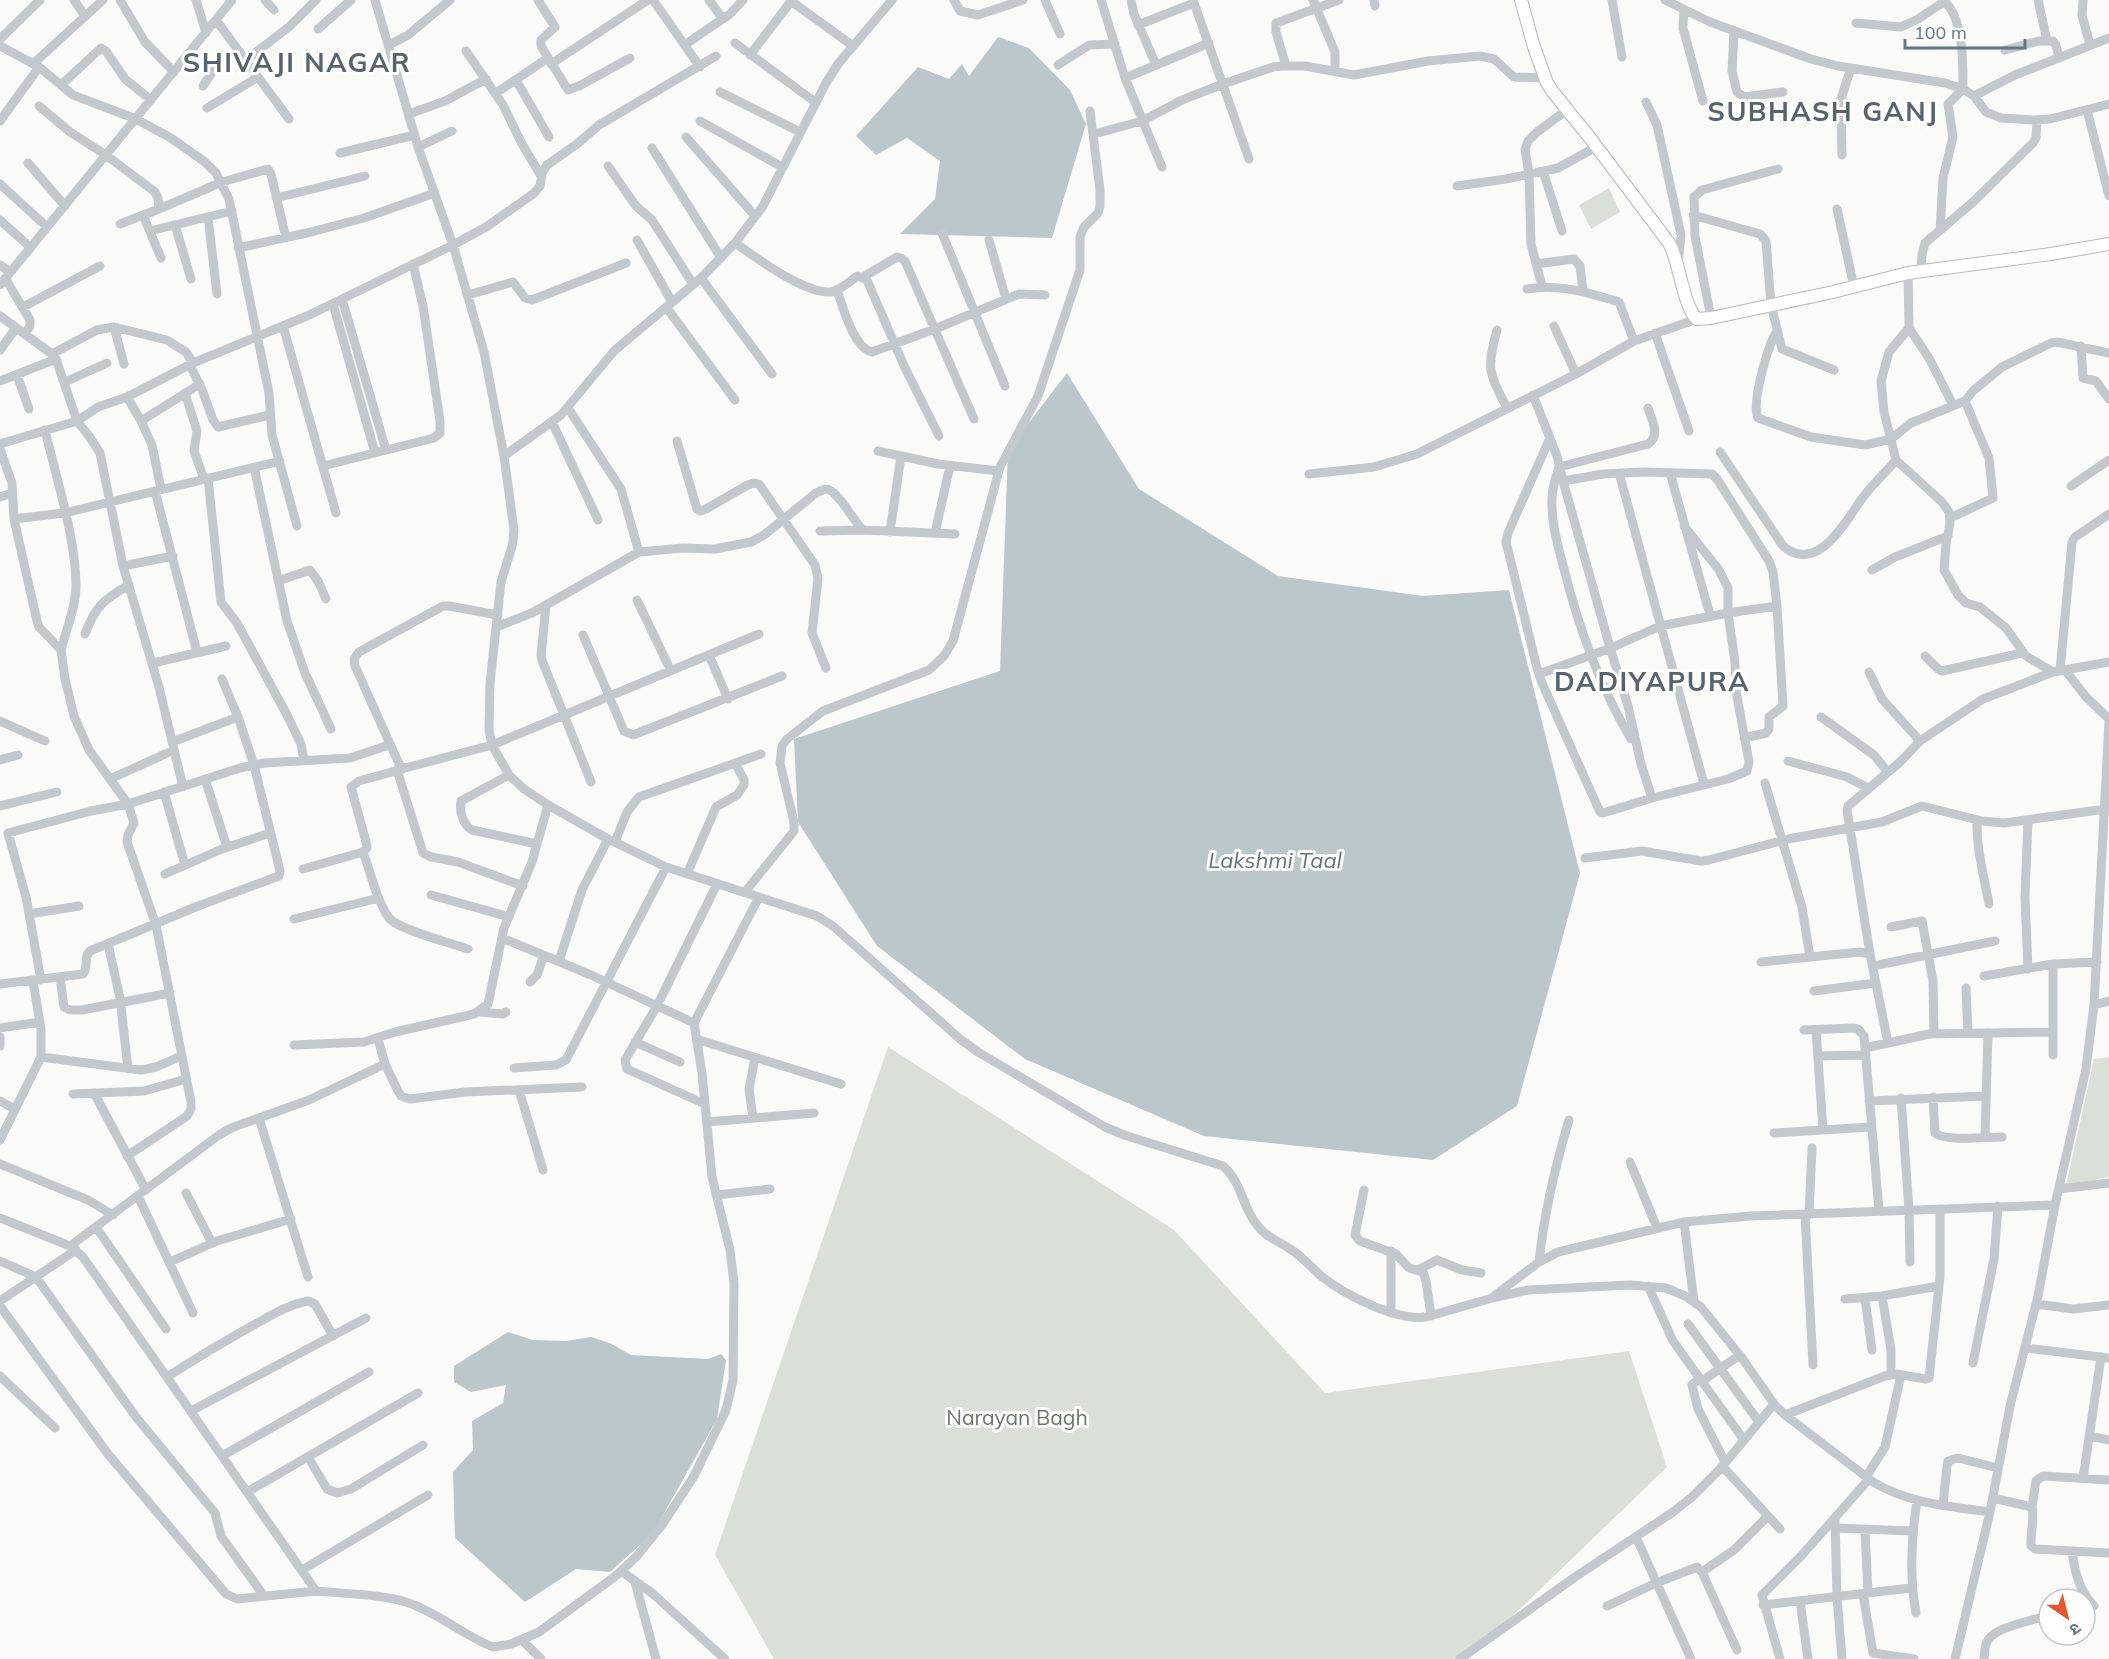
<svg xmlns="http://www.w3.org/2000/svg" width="2109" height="1659" font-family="Mulish,'Noto Sans Devanagari',sans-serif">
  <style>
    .green { fill: #dadfd7 }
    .water { fill: #bbc7cb }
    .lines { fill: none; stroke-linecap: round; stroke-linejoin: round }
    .major-casing { stroke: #b5babe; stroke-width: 14 }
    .minor { stroke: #c3c8cc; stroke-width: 9 }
    .major { stroke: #fff; stroke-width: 12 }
    .labels { text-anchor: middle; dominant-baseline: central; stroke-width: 6; stroke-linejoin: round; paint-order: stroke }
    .park-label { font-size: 21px; fill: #687a64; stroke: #fff }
    .water-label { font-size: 22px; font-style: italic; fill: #60757c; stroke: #fff }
    .district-label { font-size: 27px; font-weight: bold; letter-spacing: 1.5px; fill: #57646e; stroke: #fff }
  </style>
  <rect width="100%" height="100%" fill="#fafaf8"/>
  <path class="green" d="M1609 188 1620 212 1591 229 1579 205Z
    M888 1047 1174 1230 1325 1393 1629 1351 1667 1467 1468 1659H774L715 1555Z
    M2109 1057V1177L2066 1186 2094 1059Z"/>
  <path class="water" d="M998 37 1029 48 1070 90 1086 124 1052 238 900 234 935 199 940 161 907 138 876 155 856 136 918 67 949 79 962 64 969 76Z
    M1067 373 1139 489 1278 576 1423 596 1509 590 1580 873 1517 1106 1433 1160 1204 1136 1025 1059 877 946 798 822 794 739 1000 671 1008 450Z
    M508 1332 533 1340 566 1341 591 1337 610 1343 631 1355 708 1359 721 1354 726 1360 717 1419 653 1533 610 1572 576 1569 525 1602 455 1538 453 1472 473 1450 472 1421 503 1403 506 1385 471 1392 454 1382V1366Z"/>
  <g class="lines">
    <g class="major-casing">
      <path id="major" d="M1521 0 1534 47 1547 83 1553 92 1590 138 1669 243C1680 263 1683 306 1697 319L1711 318 1833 292 1908 273 2051 254 2109 244"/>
    </g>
    <path class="minor" d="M74 0 85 16
      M120 0 145 42 174 72
      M196 0 206 33
      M265 0 274 10
      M375 0 418 147 453 245 484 352 504 456 514 530 513 543 501 582 490 683 489 730 492 745 509 775 524 789 548 805 608 839 666 867 817 916 833 926 960 1039 978 1052 1105 1127 1124 1135 1223 1166C1242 1182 1242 1207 1257 1225 1265 1237 1279 1241 1290 1249 1302 1256 1311 1267 1321 1276 1345 1295 1396 1321 1426 1317L1492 1298 1528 1290 1630 1285 1666 1288 1685 1296 1701 1307 1742 1358 1774 1404 1785 1415 1873 1482C1910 1504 1948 1506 1990 1512
      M538 0 555 27 541 40V46L568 90 579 86 630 58
      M653 0 700 67
      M709 0 723 19
      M954 0 960 11 978 15 1023 0
      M1045 0 1060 34
      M1101 0 1125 78 1162 167
      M1131 0 1134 14 1156 65
      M1193 0 1249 159
      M1313 0 1335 52V71
      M1374 0 1375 6
      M1612 0 1622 57
      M1665 0 1710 22 1811 59 1838 66 1945 83 1963 89 1974 96 1986 112 2001 118 2034 120 2050 119 2109 104
      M2038 0 2047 41
      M2083 0 2082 15 2090 45
      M791 1 853 46
      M1684 9 1683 28 1703 101
      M216 20 289 119
      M1856 23 1901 27 1918 19 1945 1
      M1138 25 1194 3
      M318 29 351 0
      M1734 31 1732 71 1737 92 1744 97 1783 92
      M0 39 40 0
      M735 43 815 102
      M686 44 730 14 743 0
      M389 45 408 35 450 0
      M0 46 39 67 73 95 136 119 171 138 205 162 216 173 229 199 269 393 272 435 297 526
      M2005 50 2039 41H2053L2056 45 2059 58
      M466 51 503 105 521 142 541 176
      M750 55 792 0
      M246 60 290 26 316 0
      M33 64 103 0
      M551 64 648 0
      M1058 65 1089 45 1115 44
      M1286 66 1276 32V23L1339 0
      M1125 78 1209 43
      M516 80 549 137
      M61 85 101 48 106 51 125 79 151 100
      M203 86 213 71 240 52
      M720 92 800 132
      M496 93 548 58
      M1974 96 2015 75 2109 38
      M1646 102 1657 125 1681 235 1678 265
      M39 106 70 132 106 155 155 192 158 198 159 209 120 224
      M207 108 258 77
      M2087 110 2109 196
      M409 114 445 101 486 79
      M0 121 39 67
      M700 121 782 167
      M1094 134 1142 121 1182 100 1223 84 1273 67 1282 66H1305L1354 75 1428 61 1480 56 1494 59 1514 77 1545 78
      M686 137 755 216
      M418 147 452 131
      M652 148 721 258
      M340 153 415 135
      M1842 155 1841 99 1851 68
      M28 163 65 206
      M608 166 636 206 652 220 693 284
      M1543 171 1562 231
      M0 184 47 227
      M1457 186 1506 179 1558 168 1596 147
      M276 198 365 176
      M159 209 222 182 268 169 271 174 286 238
      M1837 209 1854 287
      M143 215 161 258
      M1693 215 1760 234 1766 241 1771 305 1782 349 1834 370
      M208 217 217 294
      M0 220 30 247
      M175 225 191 279
      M1940 230 1943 178 1953 137 1948 104 1963 89C1963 65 1964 14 1942 0
      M150 231 232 211
      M942 233 1005 386
      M637 240 672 302
      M989 240 1006 299
      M735 243C757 258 803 293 830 292 840 291 849 281 858 276L867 280 905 368 939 436
      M238 248 311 232 364 218 435 193
      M1536 264 1574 259 1580 266 1583 291
      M0 265 10 272
      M1921 271 1922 255 1925 243 1973 202 2033 143 2036 138 2037 120
      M1908 273 1909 328 1929 358 1953 405
      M863 277 897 257 901 258 905 261 974 419
      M5 278 30 320V326L25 334
      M701 278 772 374
      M0 285 232 0
      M1542 286 1531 244 1529 174 1525 149 1528 141 1537 132 1567 110
      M1527 289C1558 283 1590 293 1619 302L1634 341
      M837 290C843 307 853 347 872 352L935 329 1019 294 1045 295
      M468 295 513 282 525 298 532 300 626 263
      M342 299 386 450
      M333 304 375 453
      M23 307 100 266
      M666 307 735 400
      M0 316 52 354 56 359 77 421 89 436 100 453 123 566 159 687 183 787
      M1711 318 1695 236 1694 197 1702 190 1778 169
      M283 326 336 513
      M1554 326 1576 374
      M114 327 124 364
      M1909 328 1889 352 1881 381 1884 412 1896 460 1942 502 1949 512 1950 523 1946 544 1944 570 1958 595 1966 603 1980 607 2006 628 2026 656 2053 672
      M1497 330C1486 369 1489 373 1507 408
      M1777 331C1768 345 1751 403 1758 418L1811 437 1865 445 1891 439 1911 423 1965 401 1973 391 2002 367 2051 343 2057 342 2109 353
      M1655 333 1689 431
      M2081 346 2083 378 2096 381 2109 399
      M0 350 16 328
      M52 354 97 330 114 327 167 340 186 352 193 363
      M190 365 203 392 213 420 218 427 270 415
      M17 375 29 409
      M0 381 56 359
      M65 382 107 363
      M185 393 197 431 194 451 204 479
      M1533 395 1557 456 1563 481 1609 644 1628 706 1641 764 1652 798 1728 779 1747 771 1749 762 1736 691 1735 662 1728 613 1660 626 1611 648 1539 674
      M127 397 141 421 152 445 161 489
      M568 408 621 489 639 552
      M141 421 200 384
      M552 422 598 520
      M45 430C56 477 76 539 76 586 76 607 66 630 61 650
      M1550 438 1508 533 1506 542 1537 668 1542 683 1600 812 1603 813 1652 798
      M677 441 697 509 700 511 706 509 746 486 753 483 759 484 815 565 818 578 812 633 826 668
      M0 444 77 421 98 407 127 397 193 363 307 316 453 245 486 227 533 194 540 186 542 173 547 165 577 144 599 125 716 56
      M0 449 12 483 14 519 37 621 39 627 61 650 65 679 74 716 89 750 128 804 134 823 128 835 127 842 156 925 191 1102V1109L187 1116 127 1156
      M878 451 938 464 999 471
      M1720 452 1783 546C1819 576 1847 518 1864 496 1874 483 1886 472 1896 460
      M504 456 561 415 614 351 701 278 735 243 763 206 826 83 838 64 892 0
      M323 466 434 438 440 433V421L423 306 413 264
      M254 467 287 621 305 673 331 729
      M1619 473 1704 784
      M1670 473 1710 615
      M1309 474 1374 467 1417 454 1576 374 1634 341 1697 319
      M208 478 221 602 237 623 287 715 301 744 304 760
      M1563 481 1603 474 1645 472 1712 474 1717 479 1769 561 1773 572 1777 606 1783 706 1769 717V729L1766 733 1744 738
      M2071 486 2109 460
      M155 491 197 652
      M0 497 12 493
      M1950 518 1993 498 1989 458 1965 401
      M14 519 64 513 280 461
      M1684 526 1719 570 1728 588V613L1777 606
      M820 531 863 530
      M890 532 901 456
      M935 533 950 466
      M123 566 173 556
      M1872 570 1895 557 1948 536
      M278 581 310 570 318 581 326 599
      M637 600 671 671
      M546 605 541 656 543 663 591 782
      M498 615 449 606H443L359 652C355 657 353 659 355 666L400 766 405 768 492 745 759 634
      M496 627 532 613 639 552 683 548 715 549 751 542 764 535 816 493C819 492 823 489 826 489 837 489 854 522 863 530L955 534
      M85 634C95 607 104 599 129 585
      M583 635 624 731 633 735 782 676
      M709 655 728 699
      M1925 656 1938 669 1942 671 2022 653
      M153 663 226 646
      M2060 670 2072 542 2075 537 2109 514
      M2065 670 2086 697 2109 719
      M1869 672 1882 699 1920 741
      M1821 717 1874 755 1887 771
      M0 721 45 741
      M1631 739C1599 685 1578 626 1563 565 1557 543 1551 521 1552 498 1552 487 1556 477 1559 467L1648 444C1661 435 1652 421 1648 408
      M172 742 238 717
      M0 760 18 755
      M1788 761 1847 777 1868 788
      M397 770 423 853 431 857 458 862 523 886
      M509 775 461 801C459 811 463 825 472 830L537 844
      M110 779 174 750
      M205 779 227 847
      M1765 783 1802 907 1810 957
      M164 792 185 865
      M0 806 57 792
      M1977 820C1976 848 1984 876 1989 904
      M2028 820 2025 897 2028 969
      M615 842 627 812 639 797 761 754
      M363 852C371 873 376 899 389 918 399 930 451 943 468 949
      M1585 858 1642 851 1701 861 1709 860 1788 839 1882 822 1922 806 1982 821 2004 823 2106 809
      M303 869 363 852 367 848 366 842 351 787 359 781 403 769
      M165 874 222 849 270 833
      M687 874 716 807 737 795 744 785V780L735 763
      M745 892 794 831V822L780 763 782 746 787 739 823 711 929 670 944 656 953 641 1000 467 1038 396 1080 270V237L1084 227 1098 213 1100 206V190L1090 111
      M431 895 509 917
      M29 914 79 906
      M294 919 379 898
      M1891 927 1922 921 1933 981 1934 1034
      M502 938 591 975 694 1023
      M108 944 120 998 128 1069
      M1870 954 1847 810 1848 806 1900 762 1920 741 1983 699 2053 672 2109 662
      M559 961 582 890 608 839
      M1761 962 1860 952 1870 954 1888 1043
      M1873 966 1995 941
      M1984 976 2053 964 2097 962
      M60 977 64 1007 70 1010H82L170 993
      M41 980 26 897 8 833 91 811 128 804 240 768 264 763 350 758 389 745
      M530 982 537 975 544 955
      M0 984 83 974C89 967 83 957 90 951L198 906 279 876 280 871 254 765 238 717 222 679
      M1966 988 1968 1033
      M1814 991 1876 983
      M2094 1005 2109 1001
      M479 1012 503 1014 506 1012
      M0 1028 40 1022
      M1804 1030 1854 1028 1858 1029 1864 1036 1879 1211
      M1816 1030 1823 1130
      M0 1037V1046
      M696 1039 841 1084
      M635 1042 680 1062
      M294 1045 364 1042 395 1032 474 1014 488 1004 504 928 532 862 548 805
      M1865 1048 1929 1034 2053 1032
      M2053 1055V964
      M1818 1056 1866 1055
      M41 1057 141 1070 156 1067 181 1056
      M385 1064 398 1091 401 1096 410 1099 465 1092 582 1087
      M514 1068 556 1065 566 1060 666 867
      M519 1090 543 1170
      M94 1093 146 1190
      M73 1094 144 1091 186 1079
      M1933 1097 1935 1133C1947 1142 1986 1137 2002 1137
      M1901 1098 1909 1210 1910 1262
      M0 1101 15 1109
      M1869 1101 1985 1096
      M705 1104 627 1069 625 1060 657 1006 717 884
      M259 1118 308 1277
      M753 1118 749 1089 755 1058
      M707 1122 814 1113
      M1774 1133 1871 1127
      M1985 1137 1988 1033
      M0 1140 41 1057V1029L33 981
      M1630 1162 1657 1228
      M0 1164 88 1200 113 1215
      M2059 1189 2109 1183
      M1364 1190 1355 1235 1360 1241 1396 1254 1409 1268 1423 1272 1426 1281 1431 1316
      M186 1193 212 1243
      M716 1195 770 1189
      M138 1196 193 1313
      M1805 1215 1813 1365
      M1809 1215 1812 1148
      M0 1218 70 1246 83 1257 316 1591C345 1594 389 1594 414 1605 442 1616 465 1636 493 1647L511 1644 539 1632 617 1575 637 1556 662 1525 694 1476 726 1410 733 1380 734 1283 730 1250 712 1177 702 1073 694 1023 759 897
      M1684 1222 1694 1302
      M96 1227 166 1329
      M70 1246 219 1135 231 1128 309 1100 385 1064 378 1039
      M1391 1251V1313
      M0 1261 36 1277 136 1417 215 1513 221 1536 264 1596
      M170 1262 217 1241 291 1219
      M1539 1262C1544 1214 1555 1167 1569 1120
      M1418 1270 1437 1260 1462 1270 1481 1273
      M1648 1286 1673 1341 1744 1440
      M1494 1296 1539 1262 1558 1252 1684 1222 1750 1216 2055 1205
      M1882 1296 1891 1350V1375
      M1865 1298 1872 1350
      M1845 1299 1882 1296 1939 1286
      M0 1301 76 1250
      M2036 1304 2073 1309 2109 1305
      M0 1306 108 1454 226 1594 237 1599 316 1591
      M1688 1324 1759 1422
      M2025 1348 2109 1358
      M1973 1363 1994 1259 1998 1206
      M0 1376 55 1428
      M167 1377C195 1359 223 1342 252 1326 270 1316 287 1305 308 1301L315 1304 333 1336
      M1700 1378 1692 1385 1698 1409 1725 1462
      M1702 1381 1740 1355
      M191 1411 366 1318
      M1785 1415 1885 1376 1896 1374 1926 1379 1929 1378 1940 1277V1209
      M2090 1436 2109 1440
      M222 1456 369 1372
      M308 1457 327 1489 337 1493 351 1489 423 1445
      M1722 1466 1780 1529
      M1866 1477 1885 1447 1901 1375
      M2083 1478 2101 1357
      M247 1492 418 1393
      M1993 1498 2032 1507C2035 1519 2030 1533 2031 1546L2035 1549 2109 1553
      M1943 1505 1947 1466 1948 1461 1958 1458 1998 1468
      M2032 1507 2036 1481 2043 1476 2109 1480
      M1835 1519 1837 1597 1842 1659
      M1835 1528 1912 1531
      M1865 1530 1868 1593
      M1636 1537 1691 1659
      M2072 1552C2075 1573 2079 1590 2094 1606
      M302 1570 428 1495
      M621 1571 652 1593 725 1659
      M1702 1572 1734 1550 1768 1516
      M635 1582 656 1659
      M1863 1594 1873 1653 1914 1659
      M1800 1601 1808 1659
      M1763 1605 1911 1588
      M1607 1606 1656 1583 1697 1567 1702 1572 1737 1650
      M1916 1613C1909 1575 1911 1539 1917 1501
      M522 1640 541 1659
      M1460 1659 1575 1577 1673 1512 1692 1497 1721 1468 1774 1404
      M1780 1659 1762 1595 1802 1555 1869 1479
      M1955 1659 1990 1512 2010 1406 2038 1296 2055 1205 2086 1069 2094 1005 2109 722
      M1984 1659C1985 1652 1984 1646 1988 1640 1996 1627 2031 1621 2046 1616"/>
    <use href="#major" class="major"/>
  </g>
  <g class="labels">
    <g class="park-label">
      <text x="1017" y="1417">Narayan Bagh</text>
    </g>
    <g class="water-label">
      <text x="1275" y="860">Lakshmi Taal</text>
    </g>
    <g class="district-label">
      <text x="297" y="62">SHIVAJI NAGAR</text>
      <text x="1823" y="111">SUBHASH GANJ</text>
      <text x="1652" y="681">DADIYAPURA</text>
    </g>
  </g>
  <g transform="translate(2067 1617) rotate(145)"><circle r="28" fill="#ffffff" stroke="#c1c8cd" stroke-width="1.5"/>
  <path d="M0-4.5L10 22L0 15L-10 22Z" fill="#e4572e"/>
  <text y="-9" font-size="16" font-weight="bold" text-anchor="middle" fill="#657683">उ</text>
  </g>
  <path d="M1905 39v9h120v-9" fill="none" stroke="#657683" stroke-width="3"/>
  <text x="1914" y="39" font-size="18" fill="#657683" stroke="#ffffff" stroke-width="4.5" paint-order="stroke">100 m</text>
</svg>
